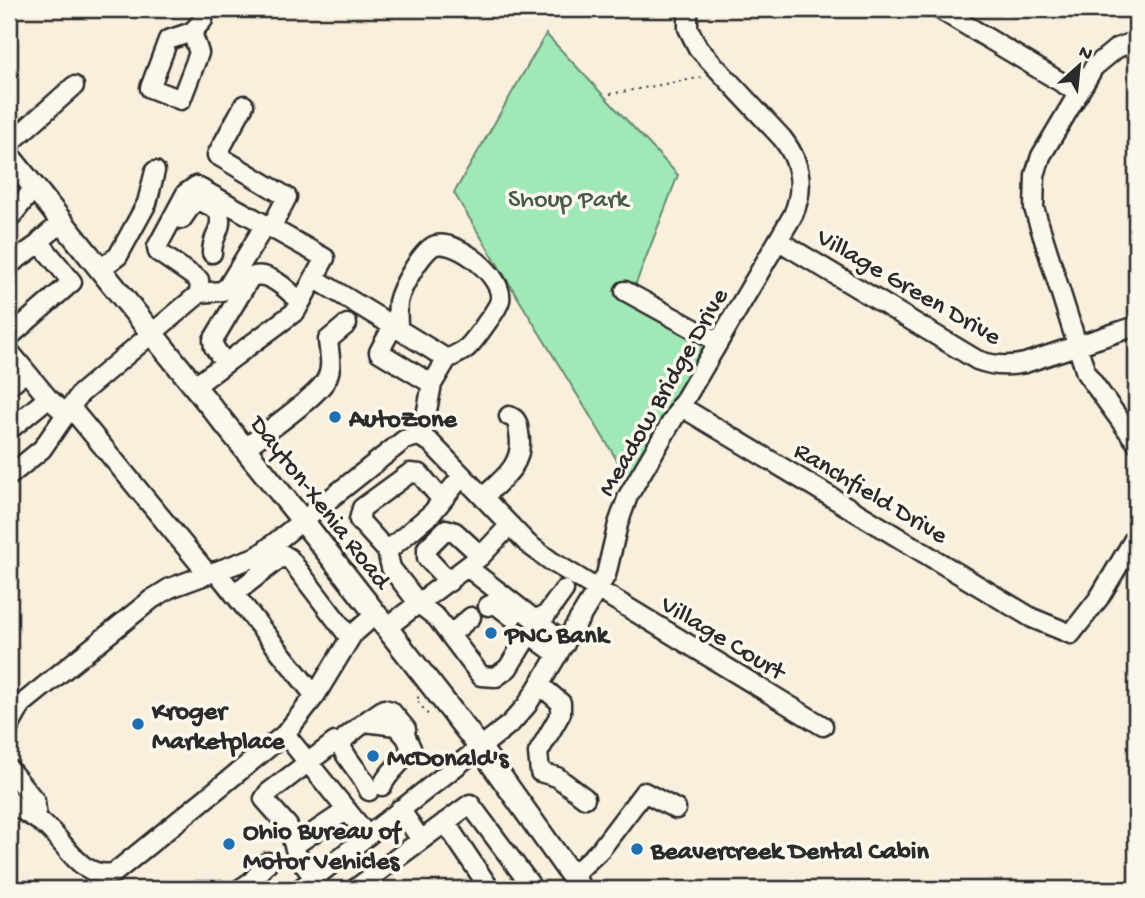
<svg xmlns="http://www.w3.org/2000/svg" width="1145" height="898" viewBox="0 0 1145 898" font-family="'Gochi Hand',sans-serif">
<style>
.green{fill:#a0e8b5;stroke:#668a70;stroke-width:2}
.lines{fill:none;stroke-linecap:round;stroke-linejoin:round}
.minor-casing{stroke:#2b2b2b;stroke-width:23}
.major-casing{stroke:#2b2b2b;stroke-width:26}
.path{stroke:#2b2b2b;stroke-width:2;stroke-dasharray:2 5;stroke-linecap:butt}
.minor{stroke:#fbf7ec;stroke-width:18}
.major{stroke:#fbf7ec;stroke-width:21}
.poi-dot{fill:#1f6fb2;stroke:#fbf7ec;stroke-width:2.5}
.labels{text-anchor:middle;stroke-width:7;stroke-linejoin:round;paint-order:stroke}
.park-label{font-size:26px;fill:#485a4e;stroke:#fbf7ec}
.street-label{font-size:26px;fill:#2b2b2b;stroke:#fbf7ec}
.poi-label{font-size:26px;font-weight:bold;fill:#2b2b2b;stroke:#fbf7ec;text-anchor:start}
</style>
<rect width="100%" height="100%" fill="#f9efdd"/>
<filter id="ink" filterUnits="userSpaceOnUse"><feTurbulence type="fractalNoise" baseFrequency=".0143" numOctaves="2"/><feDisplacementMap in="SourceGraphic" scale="14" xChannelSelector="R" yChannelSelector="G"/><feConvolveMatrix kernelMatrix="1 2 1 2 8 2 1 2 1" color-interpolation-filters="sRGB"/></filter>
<g filter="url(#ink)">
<!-- green -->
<path class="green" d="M 546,34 L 678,175 L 635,286 L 716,332 L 628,478 L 454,193 Z"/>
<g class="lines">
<!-- minor casing -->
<g class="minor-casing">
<path id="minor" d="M 939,9 L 1079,93
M 192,32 L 199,53 L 181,100 L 150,88 L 168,40 L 192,32 L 203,20 L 202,9
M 1136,41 L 1117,48 L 1094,67 L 1041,156 L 1035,175 L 1034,208 L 1086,373 L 1136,442
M 244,105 L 217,155 L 287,197 L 271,228
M 9,144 L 74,86
M 10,218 L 34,188
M 182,219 L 193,203 L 201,201 L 218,210 C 225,230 212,233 212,253
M 779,241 L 977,360 C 993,366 1008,367 1025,363 L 1136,326
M 9,265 L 40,243
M 100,269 L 118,256 L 147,203 L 155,171
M 314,278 L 393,326 L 379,352 L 432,384 L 422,437
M 625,291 L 718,342
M 200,293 L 222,291 L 228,286 L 265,225
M 393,326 L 447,359 L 432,384
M 398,329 C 398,321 397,310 398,302 C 401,288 423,248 436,245 C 458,240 504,277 500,300 C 498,309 488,320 483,328 C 469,347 469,349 447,359
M 9,337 L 72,282 L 40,243 L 41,240 L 62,222
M 9,351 L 48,398 L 66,414
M 225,363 L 214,347 L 213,340 L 250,278 C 266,268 290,291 300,303
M 9,385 L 26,372
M 680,406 L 1032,618 L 1071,634 L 1099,598 L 1136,536
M 71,408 L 208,574
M 9,430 L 48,398
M 245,448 C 262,435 320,395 327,378 C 333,366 329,353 328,340 L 347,324
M 9,476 L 42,449 L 80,394 L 200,293 L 199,280 L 158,252 L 157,247 L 186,193 L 196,186 L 325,258 L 296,311 L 195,386
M 483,497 C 503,479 525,464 519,433 C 518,425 518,419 509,416
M 442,500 L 420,474 L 410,473 L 362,508 L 359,520 L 387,551 L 391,568 L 419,604 L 437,618 L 481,676 L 496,677 L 508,668 L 529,634 L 558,655
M 387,551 L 432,513 L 462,476
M 467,567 L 534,619 L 546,615 L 564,590
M 216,571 L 315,696
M 449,582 L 427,558 L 427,548 L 446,529 L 455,532 L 481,556
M 234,594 L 284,555 L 289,558 L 350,638
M 488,606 L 494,603 L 512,617
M 534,619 L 565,644
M 386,628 L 481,556 L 510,525
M 450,635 L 471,617
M 540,685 L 561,703 L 561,713 L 538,753 L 540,772 L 557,777 L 585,798
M 365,722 L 384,709 L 391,711 L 406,729
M 9,727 L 22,704 L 152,599 L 170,588 L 258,556 L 404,440 L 418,436 L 430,442 L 528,544 L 551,561 L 823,726
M 285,734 L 367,835
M 9,769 L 35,801 L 37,820
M 369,791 C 363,774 348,763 341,746 L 345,738 L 365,722 L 396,726 L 406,737 L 411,748 C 403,763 389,770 382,786
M 9,799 C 19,812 37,817 49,829 C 69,848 81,878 114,873 L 285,734 L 315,696 L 352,635 L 376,614
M 400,809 L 421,840
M 445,822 L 490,889
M 295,845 L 347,810
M 572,876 L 600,850 L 644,792 L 676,809
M 314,878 L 297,855 L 288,826 L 264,799 L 268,793 L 335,742
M 240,889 L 252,881 L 268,862
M 300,889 L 511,723 L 527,705 L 606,575 L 618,524 L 628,496 L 793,215 C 805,187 801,162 782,138 L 698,48 L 688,28 L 688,9
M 355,889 L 470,804 L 529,883 L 530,889"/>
</g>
<!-- major casing -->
<g class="major-casing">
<path id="major" d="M 9,156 L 303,521 L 479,746 L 581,889"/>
</g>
<!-- path -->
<path class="path" d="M 610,94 L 704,77
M 419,697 L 416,699 L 429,716 L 427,718"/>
<!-- minor -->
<use href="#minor" class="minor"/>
<!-- major -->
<use href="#major" class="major"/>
</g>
</g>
<!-- markers -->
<g class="poi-dot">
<circle cx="335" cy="417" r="7"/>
<circle cx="491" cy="633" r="7"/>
<circle cx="138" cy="724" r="7"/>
<circle cx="373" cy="756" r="7"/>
<circle cx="229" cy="844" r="7"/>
<circle cx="637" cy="849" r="7"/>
</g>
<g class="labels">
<!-- park labels -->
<g class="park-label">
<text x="568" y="206">Shoup Park</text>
</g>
<!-- street labels -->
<g class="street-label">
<text transform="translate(910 285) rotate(30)" y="9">Village Green Drive</text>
<text transform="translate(661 391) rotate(-60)" y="9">Meadow Bridge Drive</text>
<text transform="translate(872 491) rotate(31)" y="9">Ranchfield Drive</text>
<text transform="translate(322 501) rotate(52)" y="9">Dayton-Xenia Road</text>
<text transform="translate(724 636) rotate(31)" y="9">Village Court</text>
</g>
<!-- poi labels -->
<g class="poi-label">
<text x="349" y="426">AutoZone</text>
<text x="505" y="642">PNC Bank</text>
<text x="152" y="718">Kroger<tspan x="152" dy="30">Marketplace</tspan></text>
<text x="387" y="765">McDonald's</text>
<text x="243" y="838">Ohio Bureau of<tspan x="243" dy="30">Motor Vehicles</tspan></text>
<text x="651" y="858">Beavercreek Dental Cabin</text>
</g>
</g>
<!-- margin -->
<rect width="1145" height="898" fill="none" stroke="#fbf7ec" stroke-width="35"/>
<rect x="18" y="18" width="1110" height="863" fill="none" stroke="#2b2b2b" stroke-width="2.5" filter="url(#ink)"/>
<!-- north arrow -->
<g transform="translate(1079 66) rotate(27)" stroke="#fbf7ec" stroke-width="5" paint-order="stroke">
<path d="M0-5L12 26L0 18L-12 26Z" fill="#2b2b2b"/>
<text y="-10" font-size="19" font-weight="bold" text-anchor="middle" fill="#2b2b2b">N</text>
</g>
</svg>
